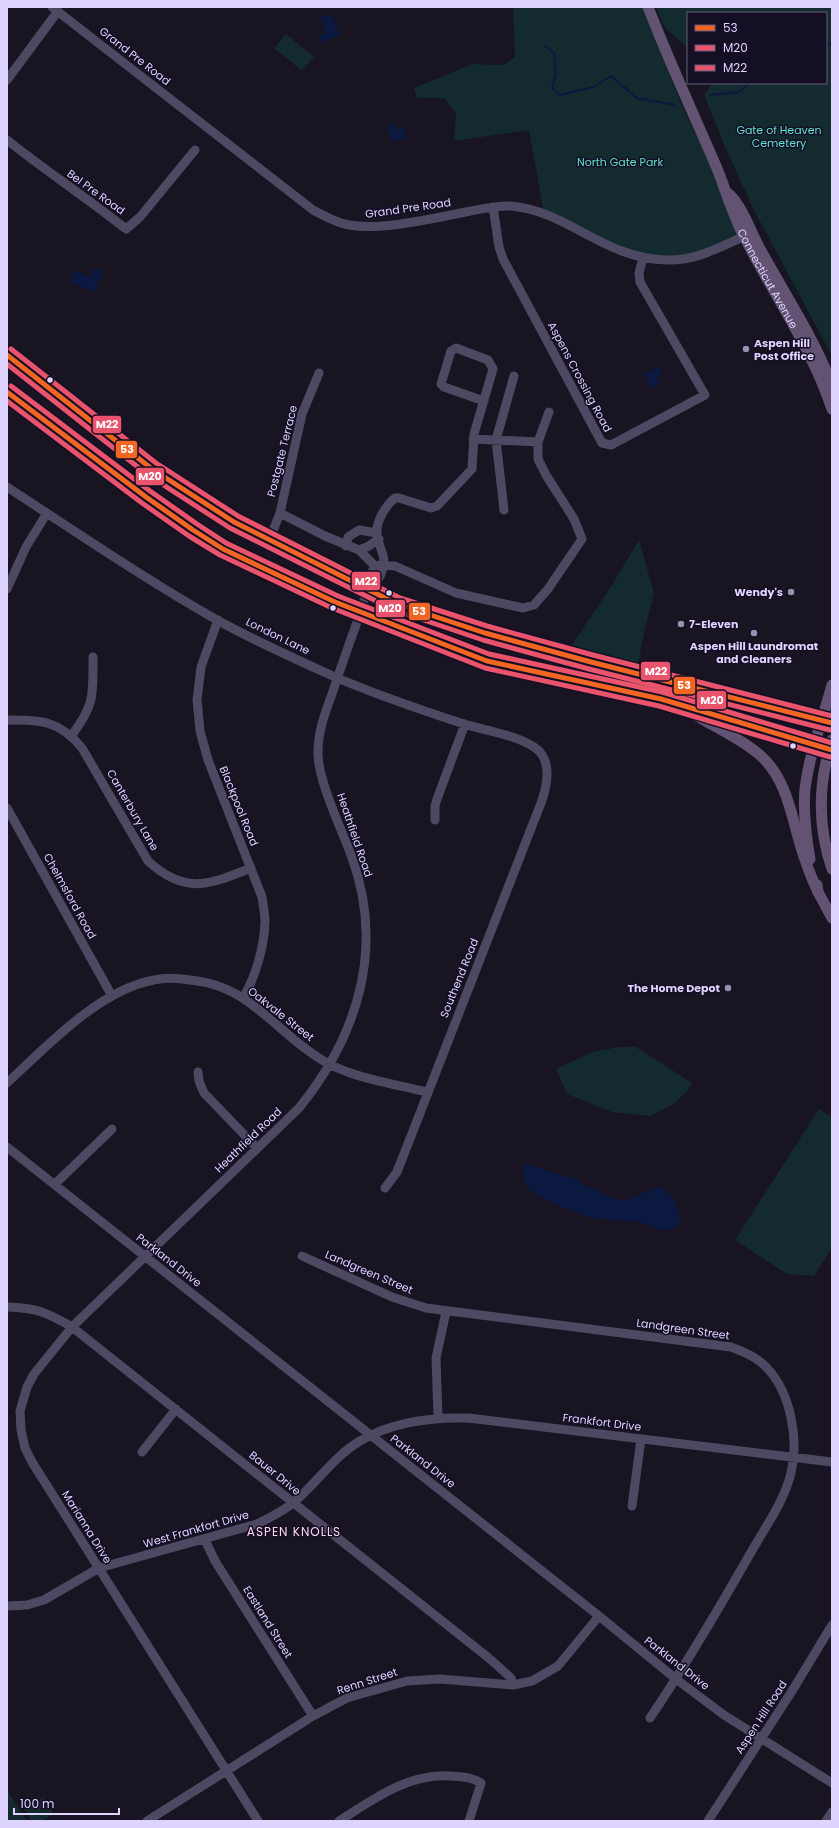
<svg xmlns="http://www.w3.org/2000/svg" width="839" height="1828" viewBox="0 0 839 1828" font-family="Poppins,sans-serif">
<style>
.green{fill:#132a2e}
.water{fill:#0b1941}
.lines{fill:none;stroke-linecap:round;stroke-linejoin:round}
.stream{stroke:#0b1941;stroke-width:2}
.minor{stroke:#4d4962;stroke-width:9}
.major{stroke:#625373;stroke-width:11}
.bus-1-casing{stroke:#150f26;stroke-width:8}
.bus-2-casing{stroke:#150f26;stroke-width:8}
.bus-3-casing{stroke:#150f26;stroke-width:8}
.bus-1{stroke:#f26522;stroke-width:5}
.bus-2{stroke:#e9536b;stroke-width:5}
.bus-3{stroke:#e9536b;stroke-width:5}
.poi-dot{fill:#9991b1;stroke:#150f26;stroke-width:1.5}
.bus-dot{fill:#ded4ff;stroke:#150f26;stroke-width:1.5}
.labels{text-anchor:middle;stroke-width:3;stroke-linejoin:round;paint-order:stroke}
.street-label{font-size:11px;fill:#ded4ff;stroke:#150f26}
.park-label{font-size:11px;fill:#5fe0ce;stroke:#150f26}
.poi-label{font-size:11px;font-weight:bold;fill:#ded4ff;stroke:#150f26;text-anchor:start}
.neighbourhood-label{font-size:12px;letter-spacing:1px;fill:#ffd6ec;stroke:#150f26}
.line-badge{stroke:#150f26;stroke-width:1.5}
.badge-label{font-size:11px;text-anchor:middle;font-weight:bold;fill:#fff}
</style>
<rect width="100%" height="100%" fill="#181421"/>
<!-- green -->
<path class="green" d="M 513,7 L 645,7 L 679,99 L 744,237 L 700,256 L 643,258 L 544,214 L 529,130 L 454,141 L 456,113 L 444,98 L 417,98 L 414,88 L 472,64 L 504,65 L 515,57 Z
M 656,7 L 832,7 L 832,356 L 754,210 L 725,147 L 704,95 L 712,83 L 826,83 L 826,13 L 688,13 L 688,48 L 665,28 Z
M 286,34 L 314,57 L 302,71 L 274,48 Z
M 639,540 L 654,593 L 644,633 L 636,674 L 565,655 L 610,588 Z
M 619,1047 L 636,1047 L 692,1083 L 688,1090 L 675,1103 L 651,1116 L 612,1112 L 567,1094 L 556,1069 L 592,1052 Z
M 819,1109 L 832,1117 L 832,1248 L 814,1276 L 787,1274 L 735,1240 Z
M 7,1790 L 27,1821 L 7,1821 Z
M 44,1797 L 54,1814 L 42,1821 L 31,1821 L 24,1809 Z"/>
<!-- water -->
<path class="water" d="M 331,14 L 340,35 L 322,43 L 319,36 L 326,33 L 320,18 Z
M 394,123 L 395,130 L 405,128 L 406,139 L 391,141 L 387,125 Z
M 94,268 L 104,272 L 94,292 L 69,281 L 75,270 L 89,277 Z
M 659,367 L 662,373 L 656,378 L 661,384 L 652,388 L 644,374 Z
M 524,1163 L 571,1178 L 578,1178 L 582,1185 C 596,1187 609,1200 623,1200 C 637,1199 648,1187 662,1187 C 673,1193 691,1227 669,1230 C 658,1232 647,1223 637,1222 C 622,1219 602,1221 589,1217 C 577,1214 533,1196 527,1187 C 522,1180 524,1171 524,1163 Z"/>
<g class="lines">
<!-- stream -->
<path class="stream" d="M 826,45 L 832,44
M 545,46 L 554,53 L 556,74 L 552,88 L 560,95 L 594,87 L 611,76 L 637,98 L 674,105
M 710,95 L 738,92 L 750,83"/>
<!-- minor -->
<path class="minor" d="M 52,7 L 313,210 C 325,216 336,223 349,225 C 381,231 434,218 466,212 C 481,209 497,205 511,206 C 568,211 604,259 667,260 C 698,261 723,245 750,234
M 7,80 L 58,11
M 7,140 C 46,171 87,198 126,229 L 140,217 L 195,150
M 493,207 L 499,247 L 503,259 L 602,443 L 611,445 L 705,395 L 640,282 L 639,273 L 643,258
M 473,439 L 538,442
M 7,487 C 76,532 145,579 217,620 C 255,641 295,659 335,677 C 377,695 421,710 464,724 C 486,731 520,735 538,750 C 552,763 547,787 541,803 L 397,1172 L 385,1188
M 504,510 L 496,440 L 514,376
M 280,513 L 325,536 L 359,550 L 375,566
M 269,541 L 280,513 L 302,414 L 319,373
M 346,546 L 348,537 L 359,530 L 377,533
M 359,550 L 367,547 L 379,539
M 380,565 L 395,566 L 456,593 L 523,608 L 534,605 L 548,589 L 582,539 L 574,519 L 546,475 L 538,459 L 538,442 L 549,412
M 7,589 L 26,547 L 47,513
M 368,590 C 375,585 377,582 381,574 C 389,556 378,550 377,533 C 376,521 386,505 395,498 L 399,498 L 431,508 L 437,506 L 472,469 L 474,434 L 493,369 L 488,360 L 456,348 L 451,351 L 441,384 L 444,387 L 484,401
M 218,620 L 201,667 L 197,700 L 200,731 L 208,760 L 262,897 C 263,905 265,914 265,922 C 264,947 256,976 243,998
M 7,720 C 41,720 59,720 82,748 L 148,861 C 185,895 209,885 251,868
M 72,735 C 95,704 93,695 93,657
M 7,808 L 112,996
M 435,820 L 435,806 L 437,799 L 465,724
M 198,1072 L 199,1081 L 204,1093 L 257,1148
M 7,1083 C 47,1046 99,990 154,980 C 166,977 178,978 190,980 C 209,982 228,988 244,999 C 274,1019 298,1048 331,1065 C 359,1079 395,1084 427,1092
M 7,1147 L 599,1616 L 676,1679 L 724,1715 L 832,1783
M 55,1184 L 112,1129
M 302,1256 L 392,1297 L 426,1308 L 731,1347 C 744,1352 757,1357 767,1368 C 791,1393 799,1440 791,1473 C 784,1502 764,1529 750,1554 C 718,1610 686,1665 650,1718
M 7,1307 C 37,1308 46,1312 72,1327 L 490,1659 L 511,1678 L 513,1685
M 438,1417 L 436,1358 L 446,1312
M 142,1452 L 176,1409
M 632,1506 L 641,1439
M 205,1540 L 215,1561 L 313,1716
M 7,1606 L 27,1605 L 44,1600 L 99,1568 L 257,1524 C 269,1518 282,1512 293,1503 C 316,1484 334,1456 360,1441 C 393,1421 431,1417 468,1418 L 832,1462
M 147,1821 L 313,1716 L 347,1698 L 407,1681 L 440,1679 L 513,1685 L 532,1681 L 558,1666 L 599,1616
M 258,1821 L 32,1462 L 25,1448 L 21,1430 L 20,1411 L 27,1387 L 34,1374 L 72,1327 L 299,1108 C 359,1034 385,946 351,855 C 341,828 317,778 318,752 C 318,731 325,713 332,694 C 341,667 350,641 360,614 C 364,603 366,593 367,582 C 368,577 373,571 375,566
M 339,1821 C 374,1799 408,1773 451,1776 C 463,1777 471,1777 481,1783 L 469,1821
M 708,1821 L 792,1691 L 832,1625
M 826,1821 L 832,1812"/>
<!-- major -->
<g class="major">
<path id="s1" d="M 648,7 C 669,61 693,113 716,166 C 726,190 732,214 744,236 C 773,294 812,348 832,409"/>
<path d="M 729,194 C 743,208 750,230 759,247 C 784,293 813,336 832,385"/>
<path d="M 7,355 L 152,469 L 234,522 L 269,541 L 397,604 L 485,633 L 591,662 L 832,723"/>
<path d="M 7,392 L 146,497 L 193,530 L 223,549 L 335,602 L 487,661 L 661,699 L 832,750"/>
<path d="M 694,714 C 716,728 742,739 761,756 C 786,779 791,813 800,844 C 805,861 811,877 818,892"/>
<path d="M 832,740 C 818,783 817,825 832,869"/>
<path d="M 810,859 C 806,836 803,812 805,789 C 809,754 823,719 832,685"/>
<path d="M 817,885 L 818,892 L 832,918"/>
</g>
<!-- bus-1 casing -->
<g class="bus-1-casing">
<path id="bus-1" d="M 7,355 L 152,469 L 234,522 L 397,604 L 485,633 L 591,662 L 832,723
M 7,392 L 146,497 L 193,530 L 223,549 L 335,602 L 487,661 L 661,699 L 832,750"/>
</g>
<!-- bus-2 casing -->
<g class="bus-2-casing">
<path id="bus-2" d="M 7,364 L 148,475 L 230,528 L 394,610 L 483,640 L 589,669 L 830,730
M 7,401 L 142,503 L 189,536 L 220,555 L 332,608 L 485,668 L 659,706 L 830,757"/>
</g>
<!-- bus-3 casing -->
<g class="bus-3-casing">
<path id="bus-3" d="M 11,349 L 156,463 L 238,516 L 400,598 L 487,626 L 593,655 L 832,716
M 11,386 L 150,491 L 197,524 L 226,543 L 338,596 L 489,654 L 662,692 L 832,743"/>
</g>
<!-- bus-1 -->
<use href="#bus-1" class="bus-1"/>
<!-- bus-2 -->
<use href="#bus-2" class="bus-2"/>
<!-- bus-3 -->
<use href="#bus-3" class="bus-3"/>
</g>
<!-- markers -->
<g class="poi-dot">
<circle cx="746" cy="349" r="4"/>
<circle cx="791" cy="592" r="4"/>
<circle cx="681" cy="624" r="4"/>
<circle cx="754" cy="633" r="4"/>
<circle cx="728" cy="988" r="4"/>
</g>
<g class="bus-dot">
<circle cx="50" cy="380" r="3.5"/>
<circle cx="389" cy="593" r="3.5"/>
<circle cx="333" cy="608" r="3.5"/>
<circle cx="793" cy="746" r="3.5"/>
</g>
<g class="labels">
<!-- street labels -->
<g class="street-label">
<text transform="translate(135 56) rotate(38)" y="4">Grand Pre Road</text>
<text transform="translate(96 192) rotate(36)" y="4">Bel Pre Road</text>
<text transform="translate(408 208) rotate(-8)" y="4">Grand Pre Road</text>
<text dy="4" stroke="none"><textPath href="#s1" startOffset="297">Connecticut Avenue</textPath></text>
<text transform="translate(580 377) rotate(62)" y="4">Aspens Crossing Road</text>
<text transform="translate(282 451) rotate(-76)" y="4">Postgate Terrace</text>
<text transform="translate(278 636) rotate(26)" y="4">London Lane</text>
<text transform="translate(239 806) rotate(68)" y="4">Blackpool Road</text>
<text transform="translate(133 810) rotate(60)" y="4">Canterbury Lane</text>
<text transform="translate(355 835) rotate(71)" y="4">Heathfield Road</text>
<text transform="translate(70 896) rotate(61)" y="4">Chelmsford Road</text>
<text transform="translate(459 978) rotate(-68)" y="4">Southend Road</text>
<text transform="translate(281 1014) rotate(38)" y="4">Oakvale Street</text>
<text transform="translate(248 1140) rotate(-44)" y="4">Heathfield Road</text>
<text transform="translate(169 1260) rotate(38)" y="4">Parkland Drive</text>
<text transform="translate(369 1272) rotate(23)" y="4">Landgreen Street</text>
<text transform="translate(683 1329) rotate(8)" y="4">Landgreen Street</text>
<text transform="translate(602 1422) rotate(7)" y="4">Frankfort Drive</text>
<text transform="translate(423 1461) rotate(38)" y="4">Parkland Drive</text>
<text transform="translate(275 1473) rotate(39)" y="4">Bauer Drive</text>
<text transform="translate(87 1527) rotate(58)" y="4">Marianna Drive</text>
<text transform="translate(196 1529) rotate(-16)" y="4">West Frankfort Drive</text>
<text transform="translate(268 1622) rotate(58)" y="4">Eastland Street</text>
<text transform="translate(677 1663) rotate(38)" y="4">Parkland Drive</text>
<text transform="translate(367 1681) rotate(-18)" y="4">Renn Street</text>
<text transform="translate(761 1717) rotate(-57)" y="4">Aspen Hill Road</text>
</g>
<!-- park labels -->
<g class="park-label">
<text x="779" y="134">Gate of Heaven<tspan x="779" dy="13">Cemetery</tspan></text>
<text x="620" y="166">North Gate Park</text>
</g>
<!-- poi labels -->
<g class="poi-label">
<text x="754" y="347">Aspen Hill<tspan x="754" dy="13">Post Office</tspan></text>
<text x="783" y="596" text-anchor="end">Wendy's</text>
<text x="689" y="628">7-Eleven</text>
<text x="754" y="650" text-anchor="middle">Aspen Hill Laundromat<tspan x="754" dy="13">and Cleaners</tspan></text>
<text x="720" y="992" text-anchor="end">The Home Depot</text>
</g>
<!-- neighbourhood labels -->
<g class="neighbourhood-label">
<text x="294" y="1536">ASPEN KNOLLS</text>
</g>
</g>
<g class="line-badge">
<rect x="92" y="415" width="30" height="19" rx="4" fill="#e9536b"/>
<rect x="115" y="440" width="23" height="19" rx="4" fill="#f26522"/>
<rect x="135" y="467" width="30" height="19" rx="4" fill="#e9536b"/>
<rect x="351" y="571" width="30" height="20" rx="4" fill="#e9536b"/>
<rect x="375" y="599" width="31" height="19" rx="4" fill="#e9536b"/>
<rect x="408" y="602" width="23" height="19" rx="4" fill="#f26522"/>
<rect x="640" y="661" width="31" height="20" rx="4" fill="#e9536b"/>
<rect x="673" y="676" width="23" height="19" rx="4" fill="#f26522"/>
<rect x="696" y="690" width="31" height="20" rx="4" fill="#e9536b"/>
</g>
<g class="badge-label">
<text x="107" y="428">M22</text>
<text x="127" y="453">53</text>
<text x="150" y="480">M20</text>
<text x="366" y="585">M22</text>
<text x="390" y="612">M20</text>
<text x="419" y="615">53</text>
<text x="656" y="675">M22</text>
<text x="684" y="689">53</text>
<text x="712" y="704">M20</text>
</g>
<!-- border -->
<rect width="839" height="1828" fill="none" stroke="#ded4ff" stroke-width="16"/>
<!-- legend -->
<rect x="687" y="12" width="140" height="72" fill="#150f26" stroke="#655e7d"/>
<rect x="695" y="25" width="20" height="6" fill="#f26522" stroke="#655e7d"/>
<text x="723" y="32" font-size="12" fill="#ded4ff">53</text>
<rect x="695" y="45" width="20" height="6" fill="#e9536b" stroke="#655e7d"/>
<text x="723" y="52" font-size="12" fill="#ded4ff">M20</text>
<rect x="695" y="65" width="20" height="6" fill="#e9536b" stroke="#655e7d"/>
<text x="723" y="72" font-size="12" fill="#ded4ff">M22</text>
<!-- scale -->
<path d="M14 1808v6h105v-6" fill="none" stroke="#ded4ff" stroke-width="2"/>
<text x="20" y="1808" font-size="12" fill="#ded4ff" stroke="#150f26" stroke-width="3" paint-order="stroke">100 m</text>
</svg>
